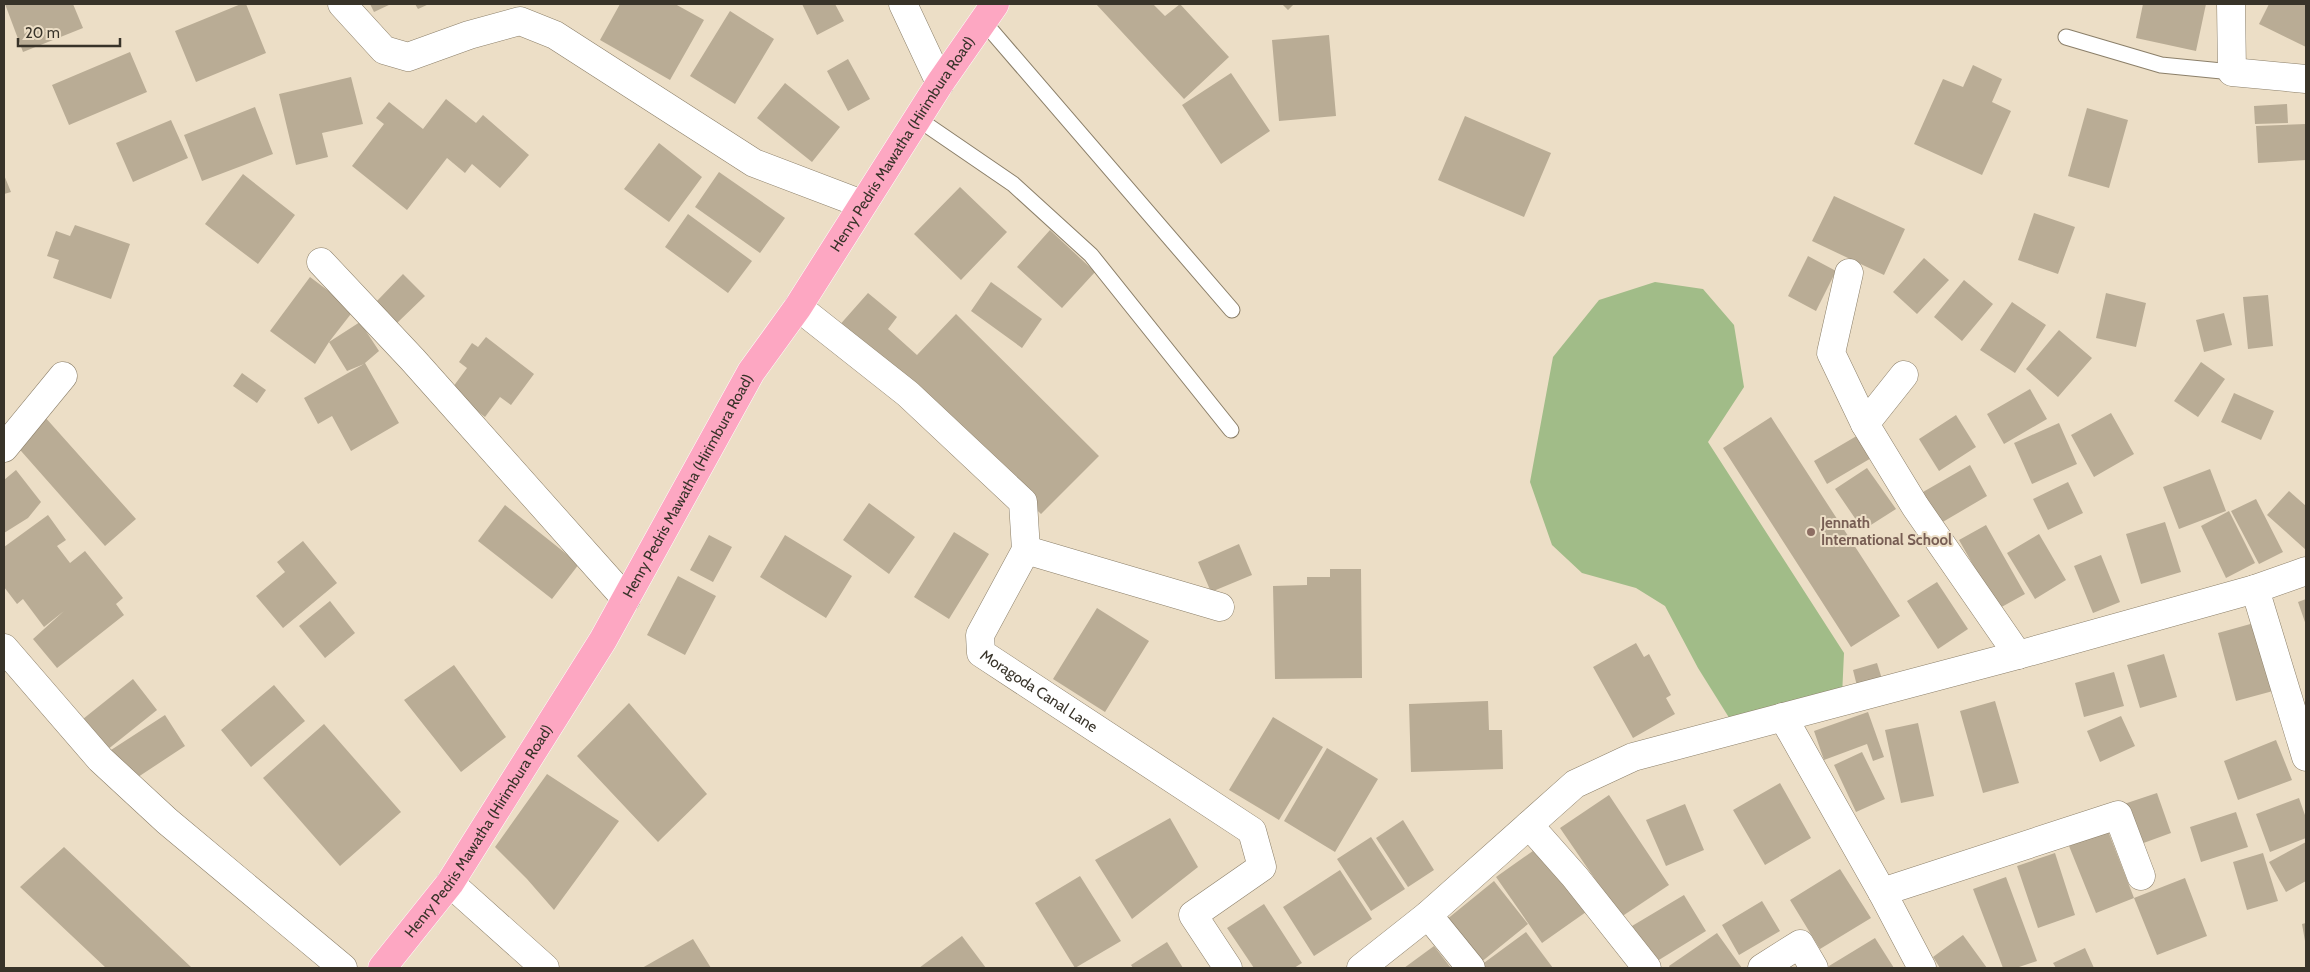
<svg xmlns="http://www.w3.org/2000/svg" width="2310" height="972" viewBox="0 0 2310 972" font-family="Cabin,sans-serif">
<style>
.green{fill:#a1bc88}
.building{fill:#b9ac95}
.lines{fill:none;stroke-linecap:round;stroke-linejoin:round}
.service-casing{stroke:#8b7f69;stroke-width:17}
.minor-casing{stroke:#8b7f69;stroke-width:29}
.primary-casing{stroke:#fff;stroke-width:29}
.service{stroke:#fff;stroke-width:15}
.minor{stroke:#fff;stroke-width:28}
.primary{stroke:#fda7c2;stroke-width:28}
.education-dot{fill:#8d6e63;stroke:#ecdec6;stroke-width:2}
.labels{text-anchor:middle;stroke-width:4;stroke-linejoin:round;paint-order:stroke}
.street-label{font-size:15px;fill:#383329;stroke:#ecdec6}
.education-label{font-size:15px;font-weight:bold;fill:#785e54;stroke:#ecdec6;text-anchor:start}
</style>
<rect width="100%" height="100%" fill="#ecdec6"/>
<!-- green -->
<path class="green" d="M 1655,282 L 1703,289 L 1734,325 L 1744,387 L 1708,442 L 1844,653 L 1842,696 L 1733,724 L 1698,668 L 1665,606 L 1636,588 L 1582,573 L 1552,545 L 1530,482 L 1553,357 L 1599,300 Z"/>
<!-- building -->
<path class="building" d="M 5,4 L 73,4 L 83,28 L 23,52 Z
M 241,4 L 246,4 L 266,53 L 196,82 L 175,31 Z
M 370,4 L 391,4 L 374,12 Z
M 415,4 L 429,4 L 418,9 Z
M 620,4 L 675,4 L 704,20 L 670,80 L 600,40 Z
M 802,4 L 835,4 L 844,21 L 817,35 Z
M 1096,4 L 1153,4 L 1165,16 L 1180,4 L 1229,57 L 1184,99 Z
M 1282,4 L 1294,4 L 1288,10 Z
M 2143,4 L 2206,4 L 2196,51 L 2136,38 Z
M 2269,4 L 2306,4 L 2306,47 L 2259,24 Z
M 730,11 L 774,39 L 735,104 L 690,76 Z
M 1329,35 L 1336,116 L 1279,121 L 1272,40 Z
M 130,52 L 147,92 L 69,125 L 52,85 Z
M 848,59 L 870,99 L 848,111 L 827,71 Z
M 1973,65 L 2002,79 L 1992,102 L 2011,111 L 1982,175 L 1914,144 L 1943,79 L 1963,87 Z
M 1231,73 L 1270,131 L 1221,164 L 1182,105 Z
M 351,77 L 363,124 L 322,133 L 328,157 L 296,165 L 279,94 Z
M 785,83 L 840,127 L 812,162 L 757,118 Z
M 446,99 L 476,123 L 483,115 L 529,155 L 500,188 L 472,164 L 465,173 L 447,158 L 407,210 L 352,166 L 384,124 L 376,118 L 389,102 L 423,129 Z
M 2287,104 L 2288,123 L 2255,124 L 2254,106 Z
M 255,107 L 273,154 L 202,181 L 184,135 Z
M 2087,108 L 2128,120 L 2109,188 L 2068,176 Z
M 1465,116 L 1551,153 L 1524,217 L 1438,180 Z
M 171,120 L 188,158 L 133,182 L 116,143 Z
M 2306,124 L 2306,160 L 2258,163 L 2256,126 Z
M 659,143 L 702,177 L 669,222 L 624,189 Z
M 719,172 L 785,218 L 760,253 L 695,207 Z
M 243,174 L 295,215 L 258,264 L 205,224 Z
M 4,175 L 11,192 L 4,194 Z
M 960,187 L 1007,232 L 961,280 L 914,234 Z
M 1834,196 L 1905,229 L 1884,275 L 1812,241 Z
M 2034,213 L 2075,227 L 2058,274 L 2018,260 Z
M 688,214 L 752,261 L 728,293 L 665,247 Z
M 75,225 L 130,244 L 111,299 L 53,278 L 59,260 L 47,256 L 56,231 L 70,236 Z
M 1050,230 L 1095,272 L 1062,308 L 1017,267 Z
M 1808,256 L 1836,271 L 1816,311 L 1788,296 Z
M 1924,258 L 1949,280 L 1917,314 L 1893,292 Z
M 403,274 L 425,296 L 397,323 L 376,302 Z
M 310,277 L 354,310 L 329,342 L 360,322 L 379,351 L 365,363 L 399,423 L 351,451 L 332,416 L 318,424 L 304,398 L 364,364 L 347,371 L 329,342 L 315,364 L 270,331 Z
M 1964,280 L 1993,304 L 1962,341 L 1934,317 Z
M 991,282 L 1042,319 L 1022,348 L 971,311 Z
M 868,293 L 897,317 L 888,329 L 917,355 L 956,314 L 1099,456 L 1041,514 L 899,375 L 837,328 Z
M 2106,293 L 2146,303 L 2136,347 L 2096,338 Z
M 2268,295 L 2273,346 L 2248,349 L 2243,297 Z
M 2012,302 L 2046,325 L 2015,373 L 1980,350 Z
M 2224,313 L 2232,345 L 2204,352 L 2196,320 Z
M 2059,330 L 2092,358 L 2058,397 L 2026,369 Z
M 486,337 L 534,374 L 511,405 L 500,397 L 485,417 L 450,391 L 467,368 L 459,362 L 472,343 L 478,347 Z
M 2201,362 L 2225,379 L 2198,417 L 2174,401 Z
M 242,373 L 266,390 L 257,403 L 233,386 Z
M 2030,389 L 2047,419 L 2004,444 L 1987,414 Z
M 2234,393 L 2274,411 L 2261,440 L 2221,422 Z
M 2111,413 L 2134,454 L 2094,477 L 2071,435 Z
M 1956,415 L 1976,447 L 1939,471 L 1919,439 Z
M 44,416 L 136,519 L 105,546 L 14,443 Z
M 1771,417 L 1900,616 L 1851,647 L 1723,448 Z
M 2059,423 L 2077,464 L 2032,484 L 2014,443 Z
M 1860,434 L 1873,457 L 1827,484 L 1814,461 Z
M 1970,465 L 1987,496 L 1941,523 L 1923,492 Z
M 1867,468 L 1896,509 L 1863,530 L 1835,489 Z
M 2210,469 L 2226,511 L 2179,529 L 2163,487 Z
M 16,470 L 41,502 L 28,518 L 4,533 L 4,480 Z
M 2068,482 L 2083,513 L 2048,530 L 2033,499 Z
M 2289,491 L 2306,506 L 2306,550 L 2267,515 Z
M 2256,499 L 2283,552 L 2259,564 L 2231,511 Z
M 869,503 L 915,537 L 889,574 L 843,540 Z
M 505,505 L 579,564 L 552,599 L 478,541 Z
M 2229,511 L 2255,563 L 2226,578 L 2201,526 Z
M 48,515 L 66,540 L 57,546 L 70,563 L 85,551 L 123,598 L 116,604 L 124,615 L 57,668 L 33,639 L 64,611 L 44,627 L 23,599 L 17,604 L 4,587 L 4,547 Z
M 2165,522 L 2181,572 L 2141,584 L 2126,534 Z
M 1986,525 L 2025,594 L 1998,609 L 1959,540 Z
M 954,532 L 989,554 L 949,619 L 914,597 Z
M 2039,534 L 2066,580 L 2035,599 L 2007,553 Z
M 709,535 L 732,547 L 713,582 L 690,570 Z
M 785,535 L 852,576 L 826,618 L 760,577 Z
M 303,541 L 337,583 L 283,628 L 256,596 L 285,572 L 277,562 Z
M 1239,544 L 1252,575 L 1211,592 L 1198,562 Z
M 2101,555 L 2120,602 L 2093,613 L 2074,566 Z
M 1330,569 L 1361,569 L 1362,678 L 1275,679 L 1273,586 L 1307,585 L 1307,577 L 1330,577 Z
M 678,576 L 716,596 L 685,655 L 647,635 Z
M 1937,582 L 1968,629 L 1938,649 L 1907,601 Z
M 2306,599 L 2306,625 L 2298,602 Z
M 330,601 L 355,633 L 325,658 L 299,626 Z
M 1097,608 L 1149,641 L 1105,712 L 1053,679 Z
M 2254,623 L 2273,691 L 2236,701 L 2218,633 Z
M 1636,643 L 1644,657 L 1649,654 L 1671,695 L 1666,698 L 1675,714 L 1633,738 L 1593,667 Z
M 2164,654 L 2177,697 L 2140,708 L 2127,665 Z
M 1877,663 L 1882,679 L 1857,686 L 1853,670 Z
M 454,665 L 506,737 L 461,772 L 404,700 Z
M 2114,672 L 2124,706 L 2084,717 L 2075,683 Z
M 133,679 L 157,710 L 102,754 L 78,723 Z
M 274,685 L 305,721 L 251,767 L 221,730 Z
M 1488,701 L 1489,730 L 1502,730 L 1503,769 L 1411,772 L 1409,704 Z
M 1995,701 L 2019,783 L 1983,793 L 1960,711 Z
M 629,703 L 707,794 L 658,842 L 577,756 Z
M 1868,712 L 1884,757 L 1873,761 L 1867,744 L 1824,760 L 1814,731 Z
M 165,715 L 185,746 L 132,781 L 111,750 Z
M 2121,716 L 2135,746 L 2100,762 L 2087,731 Z
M 1273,717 L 1323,747 L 1279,820 L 1229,790 Z
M 1918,723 L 1934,796 L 1901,803 L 1885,730 Z
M 324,724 L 401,812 L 340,866 L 263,778 Z
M 2276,740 L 2292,780 L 2238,800 L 2224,761 Z
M 1327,748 L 1378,779 L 1335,852 L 1284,821 Z
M 1862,752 L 1885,799 L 1856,812 L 1834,765 Z
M 547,774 L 619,821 L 554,910 L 527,879 L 495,847 Z
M 1780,783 L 1811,838 L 1765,865 L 1733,810 Z
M 2157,793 L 2171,833 L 2138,845 L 2124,804 Z
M 1609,795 L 1669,885 L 1621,917 L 1560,828 Z
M 2299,798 L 2306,818 L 2306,838 L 2270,852 L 2256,814 Z
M 1685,804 L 1704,850 L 1666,866 L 1646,820 Z
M 2236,812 L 2248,847 L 2201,862 L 2190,827 Z
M 1170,818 L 1198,867 L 1132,919 L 1095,860 Z
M 1403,820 L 1434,870 L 1408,887 L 1376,838 Z
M 2108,831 L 2134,898 L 2096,913 L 2069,846 Z
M 1371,837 L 1405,889 L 1371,911 L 1337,859 Z
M 2306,842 L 2306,881 L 2286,892 L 2269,862 Z
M 1540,846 L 1586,912 L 1542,943 L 1496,877 Z
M 64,847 L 192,968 L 106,968 L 20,887 Z
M 2055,853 L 2075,915 L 2038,928 L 2017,866 Z
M 2263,853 L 2278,901 L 2247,910 L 2233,862 Z
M 1840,869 L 1871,918 L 1820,949 L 1790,900 Z
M 1340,870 L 1372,919 L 1314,956 L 1283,907 Z
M 1080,876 L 1121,941 L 1075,968 L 1035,903 Z
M 2006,877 L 2037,961 L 2016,968 L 2003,968 L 1973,889 Z
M 2185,878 L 2207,936 L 2157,955 L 2134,898 Z
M 1494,881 L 1528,924 L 1480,963 L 1446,920 Z
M 1684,895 L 1706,931 L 1654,963 L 1632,926 Z
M 1762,901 L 1780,931 L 1739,955 L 1722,925 Z
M 1264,904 L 1302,963 L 1294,968 L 1254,968 L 1227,928 Z
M 2306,923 L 2306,941 L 2305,941 L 2302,924 Z
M 1526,932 L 1553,968 L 1477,968 Z
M 1717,933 L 1742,968 L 1670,968 L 1669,966 Z
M 1963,935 L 1987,968 L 1940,968 L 1933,957 Z
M 962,936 L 986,968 L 919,968 Z
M 1875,938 L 1894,968 L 1830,968 L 1829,966 Z
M 693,939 L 711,968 L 642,968 Z
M 1167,942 L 1183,968 L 1133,968 L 1131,965 Z
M 1434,946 L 1451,968 L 1404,968 Z
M 2085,948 L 2094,968 L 2056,968 L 2053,963 Z"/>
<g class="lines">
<!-- service casing -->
<g class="service-casing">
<path id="service" d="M 983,21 L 1232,310
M 2066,37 L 2161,65 L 2232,72
M 918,119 L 1013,184 L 1091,255 L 1231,430"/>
</g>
<!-- minor casing -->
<g class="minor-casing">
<g id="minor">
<path d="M 342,4 L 384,50 L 408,57 L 469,35 L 520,21 L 555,35 L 754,163 L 862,204"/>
<path d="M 903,4 L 940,83"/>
<path d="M 2231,4 L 2232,72 L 2306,79"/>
<path d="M 321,262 L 413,360 L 626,599"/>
<path d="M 1849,273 L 1831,353 L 1865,424"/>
<path id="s1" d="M 798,307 L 908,394 L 1023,502 L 1026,550 L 980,635 L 981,653 L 1252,831 L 1262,867 L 1193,915 L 1228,968"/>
<path d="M 1904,375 L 1865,424 L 1915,506 L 2018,655"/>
<path d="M 4,448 L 63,376"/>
<path d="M 1026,550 L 1220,607"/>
<path d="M 2255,589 L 2306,757"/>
<path d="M 4,648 L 100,759 L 167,821 L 343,968"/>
<path d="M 1783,717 L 1882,892 L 2118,815 L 2141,876"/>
<path d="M 1529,825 L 1575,877 L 1647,968"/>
<path d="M 450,883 L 545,968"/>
<path d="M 1882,892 L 1922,968"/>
<path d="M 1428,915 L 1471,968"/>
<path d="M 1361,968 L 1428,915 L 1575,784 L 1633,757 L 2018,655 L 2255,589 L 2306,571"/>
<path d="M 1762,968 L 1800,944 L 1814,968"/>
</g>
</g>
<!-- primary casing -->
<g class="primary-casing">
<g id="primary">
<path id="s2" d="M 382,968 L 450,883 L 603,640 L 751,372 L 798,307 L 940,83 L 995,4"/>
</g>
</g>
<!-- service -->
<use href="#service" class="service"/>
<!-- minor -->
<use href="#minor" class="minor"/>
<!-- primary -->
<use href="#primary" class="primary"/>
</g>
<!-- markers -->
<circle class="education-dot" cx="1811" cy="532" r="5"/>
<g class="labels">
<!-- street labels -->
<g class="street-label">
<text dy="5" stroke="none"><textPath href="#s2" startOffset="976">Henry Pedris Mawatha (Hirimbura Road)</textPath></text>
<text dy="5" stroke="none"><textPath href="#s2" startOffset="572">Henry Pedris Mawatha (Hirimbura Road)</textPath></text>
<text dy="5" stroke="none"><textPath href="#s1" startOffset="530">Moragoda Canal Lane</textPath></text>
<text dy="5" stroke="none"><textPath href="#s2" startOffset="168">Henry Pedris Mawatha (Hirimbura Road)</textPath></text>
</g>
<!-- education labels -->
<g class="education-label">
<text x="1821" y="528">Jennath<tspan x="1821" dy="17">International School</tspan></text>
</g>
</g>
<!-- border -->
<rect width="2310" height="972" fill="none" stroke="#383329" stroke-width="10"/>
<!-- scale -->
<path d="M18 38v8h102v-8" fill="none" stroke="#383329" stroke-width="2.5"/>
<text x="25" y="38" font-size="15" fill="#383329" stroke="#ecdec6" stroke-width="4" paint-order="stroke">20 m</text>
</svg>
